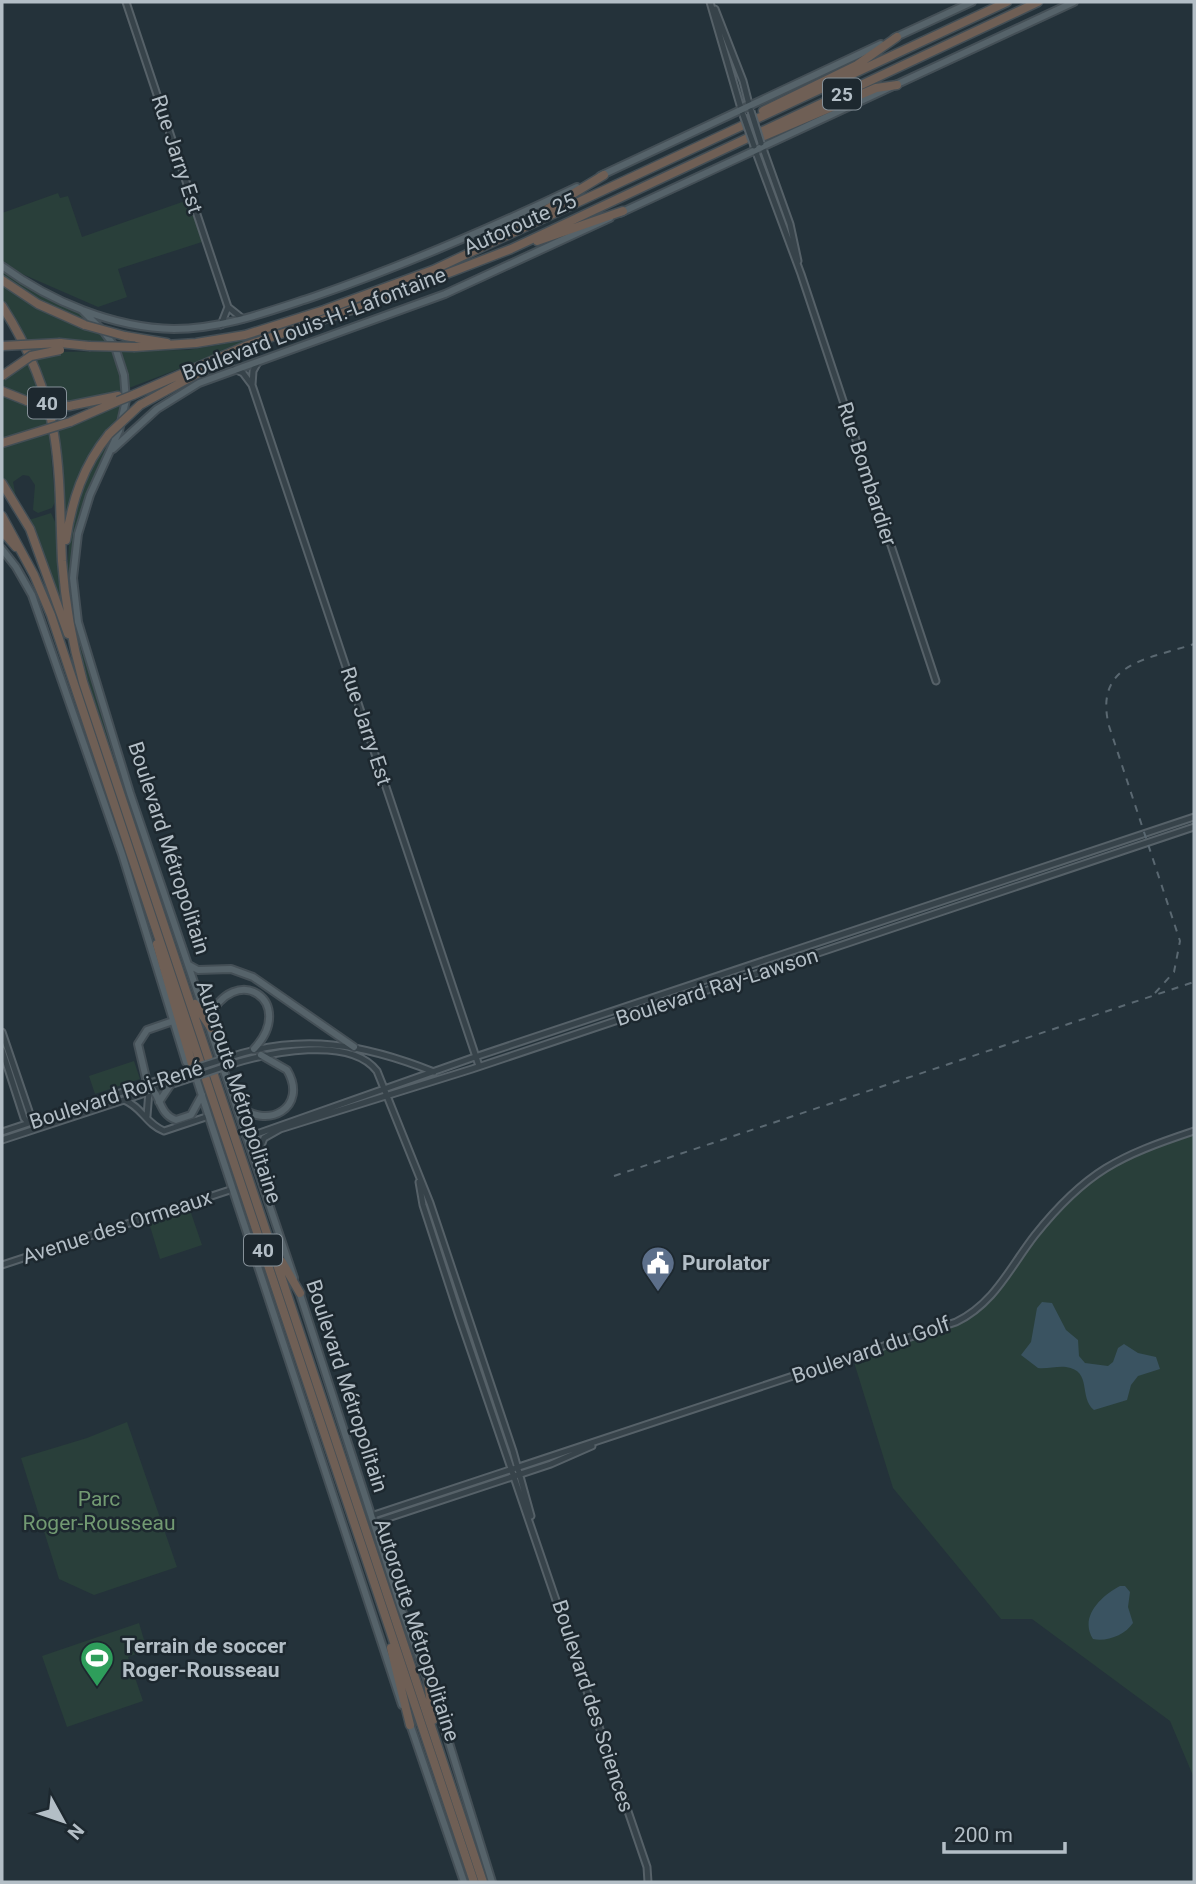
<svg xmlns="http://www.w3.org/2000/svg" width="1196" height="1884" viewBox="0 0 1196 1884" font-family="Roboto,sans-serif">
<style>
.green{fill:#293f3a}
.water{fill:#3a5361}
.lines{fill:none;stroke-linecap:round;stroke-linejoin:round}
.minor-casing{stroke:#566168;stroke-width:9}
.major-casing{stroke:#444f56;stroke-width:10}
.highway-casing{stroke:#434e55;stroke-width:11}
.minor{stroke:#37434a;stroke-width:5}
.major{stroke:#56636a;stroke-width:6}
.highway{stroke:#6f5f55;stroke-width:8}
.rail{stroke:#5a6871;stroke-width:2;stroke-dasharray:7 7;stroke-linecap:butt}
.minor-bridge-casing{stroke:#566168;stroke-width:9;stroke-linecap:butt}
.highway-bridge-casing{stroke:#434e55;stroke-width:11;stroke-linecap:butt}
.minor-bridge{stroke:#37434a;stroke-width:5}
.highway-bridge{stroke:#6f5f55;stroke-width:8}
.labels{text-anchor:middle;stroke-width:5;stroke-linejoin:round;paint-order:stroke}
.shield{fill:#1d282f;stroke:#869199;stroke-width:2}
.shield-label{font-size:19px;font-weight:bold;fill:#b3bec6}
.street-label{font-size:21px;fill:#b3bec6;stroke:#1d282f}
.poi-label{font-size:21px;font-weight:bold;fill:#b3bec6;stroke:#1d282f;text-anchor:start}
.park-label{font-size:21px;fill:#729a72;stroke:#1d282f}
</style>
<rect width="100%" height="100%" fill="#24323a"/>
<!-- green -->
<path class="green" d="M 58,193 L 60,198 L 68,196 L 82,237 L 188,200 L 202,242 L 118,269 L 127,297 L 98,307 L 20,273 L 2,260 L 2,213 Z
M 2,270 L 80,313 L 96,326 L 55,310 L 2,277 Z
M 2,284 L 46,312 L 103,334 L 109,342 L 26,340 L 2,299 Z
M 259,338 L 129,388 L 120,351 L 188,350 Z
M 113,351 L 123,390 L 83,402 L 51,403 L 35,358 L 58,352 Z
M 27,361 L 42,402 L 2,388 L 2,379 Z
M 2,395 L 44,408 L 48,427 L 2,440 Z
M 122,402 C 120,420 111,425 101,438 C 83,463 77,492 65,517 L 57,430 Z
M 117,428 L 79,515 L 72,549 L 70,585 L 78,639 L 120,776 C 80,654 28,543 117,428 Z
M 49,433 L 55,502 L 52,508 L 38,513 L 33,510 L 35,485 L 29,476 L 23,475 L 13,482 L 16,497 L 2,479 L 2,446 Z
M 51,513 L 57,526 L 64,612 L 29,520 Z
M 134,1061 L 140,1079 L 95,1094 L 89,1076 Z
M 1194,1131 L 1194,1778 L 1170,1721 L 1032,1619 L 1001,1619 L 893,1488 L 853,1359 L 956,1322 L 989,1299 L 1028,1244 L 1073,1194 L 1111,1162 Z
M 190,1210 L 202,1245 L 160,1259 L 149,1223 Z
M 127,1422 L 177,1567 L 94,1595 L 59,1579 L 21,1458 L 87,1438 Z
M 139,1623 L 147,1650 L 128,1657 L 143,1701 L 67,1727 L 42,1656 Z"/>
<!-- water -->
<path class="water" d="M 1042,1302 L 1052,1303 L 1066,1330 L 1078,1340 L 1079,1356 L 1085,1363 L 1108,1366 L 1113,1362 L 1118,1348 L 1124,1344 L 1138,1353 L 1156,1357 L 1160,1369 L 1138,1376 L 1131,1385 L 1127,1400 L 1094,1410 C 1078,1397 1093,1371 1066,1367 C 1057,1366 1047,1369 1038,1368 L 1021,1355 L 1031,1342 L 1037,1308 Z
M 1120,1586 L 1125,1586 L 1130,1592 L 1128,1607 L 1133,1623 C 1125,1635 1107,1642 1093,1639 C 1079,1617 1101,1596 1120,1586 Z"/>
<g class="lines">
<!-- minor casing -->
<g class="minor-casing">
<path id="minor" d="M 126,2 L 228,307 L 243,319
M 710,2 L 742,112
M 715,9 L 743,81 L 750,108
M 761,143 L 790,224 L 798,261
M 754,147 L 801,274 L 936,681
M 221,325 L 228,307
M 234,369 L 243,373 L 252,385 L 479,1066
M 252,385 L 253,371 L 258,362
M 2,1032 L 33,1123
M 2,1050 L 24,1118 L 28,1123
M 230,1057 C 302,1033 364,1044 434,1072
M 232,1064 C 268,1053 350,1035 377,1071 L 430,1203 L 513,1451 L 531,1516
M 124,1100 C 142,1107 146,1124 164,1131 L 209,1116
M 147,1116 L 149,1091
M 2,1132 L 183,1072
M 245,1135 L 254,1135 L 472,1058 L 1194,817
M 2,1140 L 185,1080
M 255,1161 L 264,1138 L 280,1129 L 472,1069 L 1194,827
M 419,1182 L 423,1205 L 459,1316 L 647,1867 L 648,1882
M 2,1265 L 233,1189
M 371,1516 L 956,1322 C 995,1303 1010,1267 1035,1235 C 1086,1171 1119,1156 1194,1131
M 373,1523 L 551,1464 L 592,1446"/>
</g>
<!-- major casing -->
<g class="major-casing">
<path id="major" d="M 894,38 L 972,2
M 600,176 L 881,44
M 620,213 L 1074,2
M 2,266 C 50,301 113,328 174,329 C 222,329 267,312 313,297 C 403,266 491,228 577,187
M 82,310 L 104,332 L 115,347 L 124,375 L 126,400 L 119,431 L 90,495 L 78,534 L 73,578 L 78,622 L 130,793 L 294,1278
M 113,449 L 157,409 L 199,383 L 445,294 L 610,218
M 2,549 L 16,567 L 32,595 L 122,854 L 186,1062 L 194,1071 L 205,1105 L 402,1705
M 189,965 L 198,970 L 231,969 L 253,977 L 354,1047
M 208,1020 C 235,959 298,1002 254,1049
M 148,1084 C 161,1094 158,1114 176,1120 L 191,1115 L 202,1095
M 149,1091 L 138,1044 L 147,1030 L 173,1021
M 159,1102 L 171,1084
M 237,1104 C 267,1132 309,1107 287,1070 L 261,1055
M 299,1291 L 401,1608 L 442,1720 L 492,1882
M 409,1721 L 464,1882"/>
</g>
<!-- highway casing -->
<g class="highway-casing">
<path id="highway" d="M 763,111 L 857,65 L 897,37
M 764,136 L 876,88 L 897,85
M 521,225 L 604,175
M 537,241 L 623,211
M 2,280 L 38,304 L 85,325
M 2,306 C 27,345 46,388 54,434 C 61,476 60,519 62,561 C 65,602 72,642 83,682 L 483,1882
M 125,336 L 167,343
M 60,343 L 89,346
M 135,347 L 196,343 L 245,335 L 324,310 L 433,270 L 1007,2
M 2,391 L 27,401
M 133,395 L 248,345 L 363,306 L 511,249 L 1038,2
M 140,405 L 217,363
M 69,406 L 118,396
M 70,422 L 118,401
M 2,483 L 30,529 L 68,634
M 2,516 L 34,575 L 51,615 L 474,1882
M 2,531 L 16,547
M 66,540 C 72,500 83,466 109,434
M 157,944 L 194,1071
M 195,1004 L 211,1028
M 282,1262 L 300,1293
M 391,1648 L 410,1725
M 428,1681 L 433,1720"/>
</g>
<!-- minor -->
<use href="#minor" class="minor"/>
<!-- major -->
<use href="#major" class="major"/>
<!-- highway -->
<use href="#highway" class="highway"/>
<!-- rail -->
<path class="rail" d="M 1155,993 L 1174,972 L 1180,941 L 1109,726 C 1093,662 1150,659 1194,644
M 614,1176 L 1194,982"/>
<!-- minor-bridge casing -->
<g class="minor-bridge-casing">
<path id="minor-bridge" d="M 751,111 L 761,143
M 743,115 L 754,146
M 183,1072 L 230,1057
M 185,1080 L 232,1064"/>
</g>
<!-- highway-bridge casing -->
<g class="highway-bridge-casing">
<path id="highway-bridge" d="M 85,325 L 125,336
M 2,346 L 60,343
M 89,346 L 135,347
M 2,376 L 31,356 L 60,350
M 27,401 L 69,406
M 118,401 L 133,395
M 109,434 L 140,405
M 2,443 L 70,422"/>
</g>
<!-- minor-bridge -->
<use href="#minor-bridge" class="minor-bridge"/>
<!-- highway-bridge -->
<use href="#highway-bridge" class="highway-bridge"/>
</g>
<!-- icons -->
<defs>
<g id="civic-pin" transform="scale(1.75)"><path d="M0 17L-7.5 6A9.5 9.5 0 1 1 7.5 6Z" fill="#5c6f8a" stroke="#1d282f"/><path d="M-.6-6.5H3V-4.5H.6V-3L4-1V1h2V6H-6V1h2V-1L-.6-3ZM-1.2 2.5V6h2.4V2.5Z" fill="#fff"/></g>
<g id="stadium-pin" transform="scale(1.75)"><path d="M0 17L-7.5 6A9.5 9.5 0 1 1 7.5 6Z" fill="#2e9e5b" stroke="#1d282f"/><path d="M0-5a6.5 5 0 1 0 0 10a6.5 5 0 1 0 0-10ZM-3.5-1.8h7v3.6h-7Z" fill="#fff"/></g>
</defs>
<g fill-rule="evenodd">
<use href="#civic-pin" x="658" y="1263"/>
<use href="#stadium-pin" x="97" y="1658"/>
</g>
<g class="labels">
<!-- shield labels -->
<g class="shield">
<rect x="823" y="78.5" width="38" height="31" rx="5"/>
<rect x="28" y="387.5" width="38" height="31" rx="5"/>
<rect x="244" y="1234.5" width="38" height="31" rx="5"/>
</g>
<g class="shield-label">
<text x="842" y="101">25</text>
<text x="47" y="410">40</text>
<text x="263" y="1257">40</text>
</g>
<!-- street labels -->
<g class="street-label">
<text transform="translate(177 154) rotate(72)" y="7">Rue Jarry Est</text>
<text transform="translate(520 224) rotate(-24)" y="7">Autoroute 25</text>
<text transform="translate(314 324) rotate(-21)" y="7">Boulevard Louis-H.-Lafontaine</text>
<text transform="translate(867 474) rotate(72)" y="7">Rue Bombardier</text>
<text transform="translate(366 726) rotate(72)" y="7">Rue Jarry Est</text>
<text transform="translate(169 848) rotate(72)" y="7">Boulevard Métropolitain</text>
<text transform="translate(717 987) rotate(-18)" y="7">Boulevard Ray-Lawson</text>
<text transform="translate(239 1092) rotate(72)" y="7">Autoroute Métropolitaine</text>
<text transform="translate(116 1095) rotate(-18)" y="7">Boulevard Roi-René</text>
<text transform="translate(117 1227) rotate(-18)" y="7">Avenue des Ormeaux</text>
<text transform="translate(871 1350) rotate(-19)" y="7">Boulevard du Golf</text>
<text transform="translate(347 1386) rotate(72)" y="7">Boulevard Métropolitain</text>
<text transform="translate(417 1630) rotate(72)" y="7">Autoroute Métropolitaine</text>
<text transform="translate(593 1706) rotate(72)" y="7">Boulevard des Sciences</text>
</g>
<!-- poi labels -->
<g class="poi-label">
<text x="682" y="1270">Purolator</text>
<text x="122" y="1653">Terrain de soccer<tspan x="122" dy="24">Roger-Rousseau</tspan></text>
</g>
<!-- park labels -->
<g class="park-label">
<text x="99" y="1506">Parc<tspan x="99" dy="24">Roger-Rousseau</tspan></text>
</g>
</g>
<!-- border -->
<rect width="1196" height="1884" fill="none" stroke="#b3bec6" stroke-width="7"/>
<!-- north arrow -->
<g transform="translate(63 1821) rotate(130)" stroke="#1d282f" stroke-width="5" paint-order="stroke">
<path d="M0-5L12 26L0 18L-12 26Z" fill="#b3bec6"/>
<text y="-10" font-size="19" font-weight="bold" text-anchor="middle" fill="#b3bec6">N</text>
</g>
<!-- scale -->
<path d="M944 1842v10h121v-10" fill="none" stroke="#b3bec6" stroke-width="3.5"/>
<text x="954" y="1842" font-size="21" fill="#b3bec6" stroke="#1d282f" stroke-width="5" paint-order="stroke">200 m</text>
</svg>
